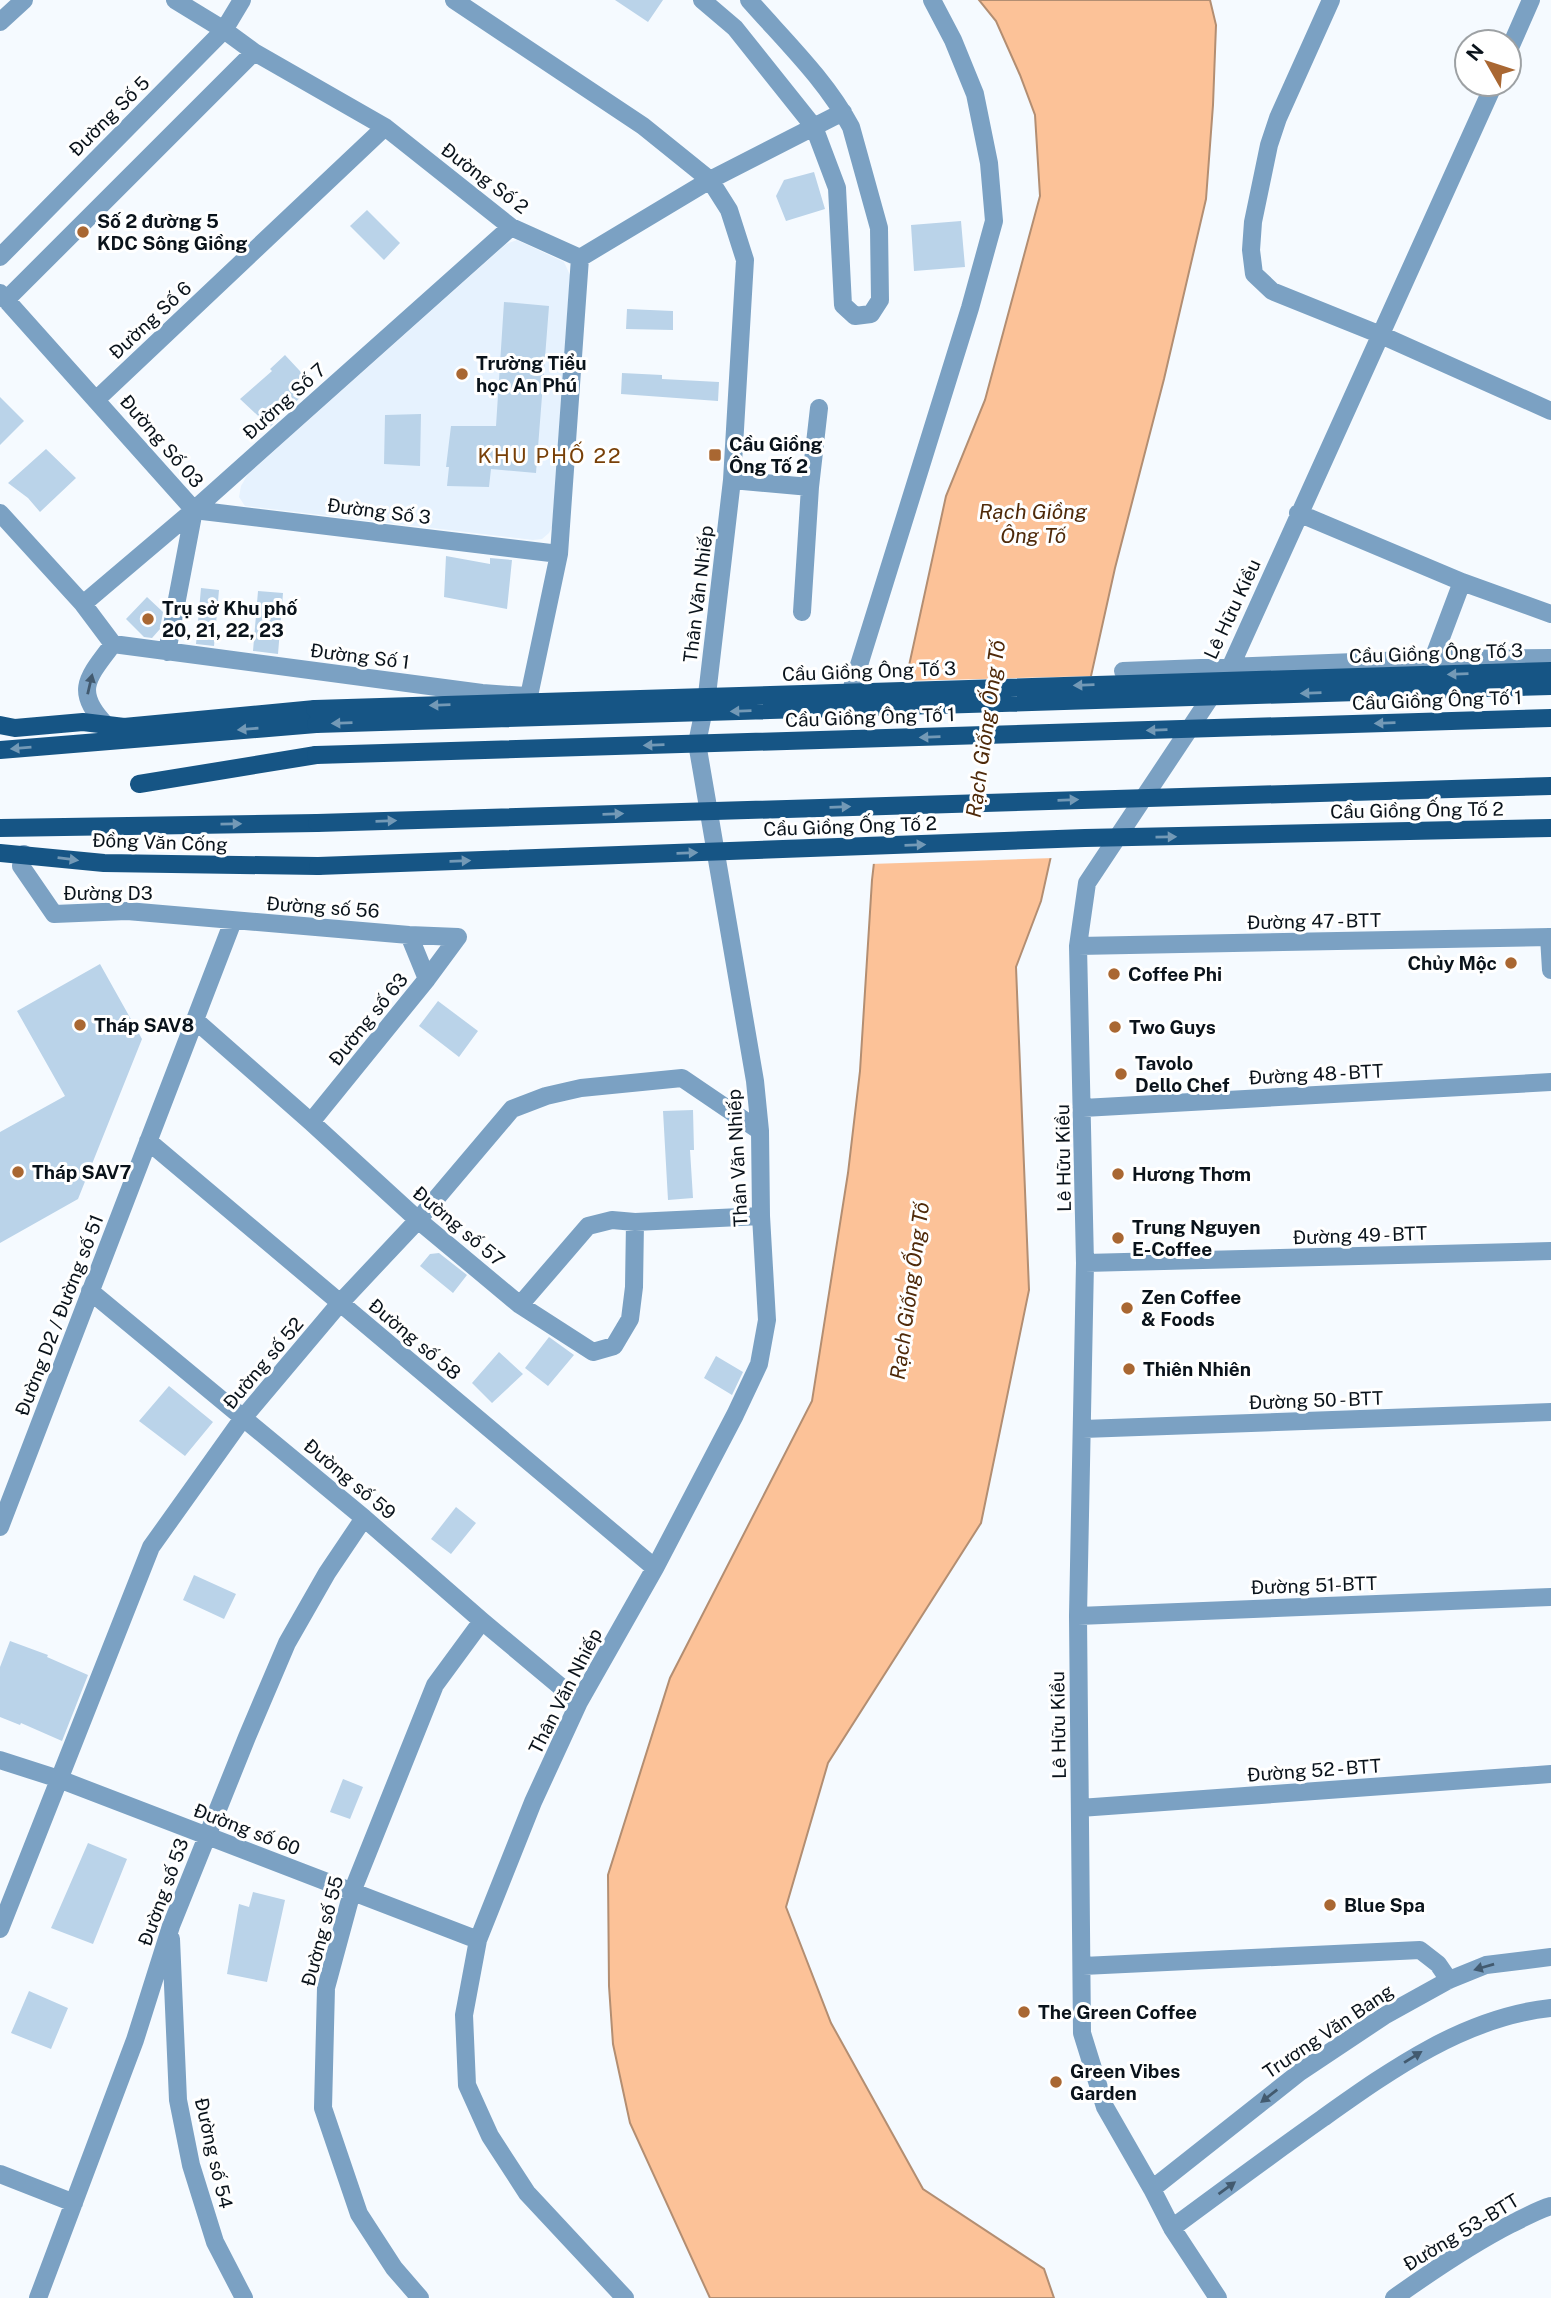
<svg xmlns="http://www.w3.org/2000/svg" width="1551" height="2298" viewBox="0 0 1551 2298" font-family="'Public Sans',sans-serif">
<style>
.built{fill:#e6f2fe}
.water{fill:#fcc298;stroke:#b38e72;stroke-width:2}
.pier{fill:#f5faff}
.building{fill:#bad3e9}
.lines{fill:none;stroke-linecap:round;stroke-linejoin:round}
.minor{stroke:#7ba1c3;stroke-width:18}
.major{stroke:#165585;stroke-width:18}
.major-bridge{stroke:#165585;stroke-width:18}
.oneway{fill:#7399b6}
.oneway2{fill:#425a6f}
.poi-dot{fill:#a96732;stroke:#fff;stroke-width:2.5}
.labels{text-anchor:middle;stroke-width:6;stroke-linejoin:round;paint-order:stroke}
.street-label{font-size:19px;fill:#0a131b;stroke:#fff}
.poi-label{font-size:19px;font-weight:bold;fill:#0a131b;stroke:#fff;text-anchor:start}
.neighbourhood-label{font-size:21px;letter-spacing:2px;fill:#784008;stroke:#fff}
.water-label{font-size:21px;font-style:italic;fill:#4f2a0a;stroke:#fff}
</style>
<rect width="100%" height="100%" fill="#f5faff"/>
<!-- built -->
<path class="built" d="M 517,240 L 564,262 L 570,275 L 552,527 L 549,533 L 542,539 L 533,540 L 245,506 L 239,497 L 241,486 L 248,474 L 506,244 Z"/>
<!-- water -->
<path class="water" d="M 979,0 L 1210,0 L 1216,25 L 1213,105 L 1206,199 L 1164,379 L 1115,568 L 1041,901 L 1016,967 L 1029,1290 L 981,1523 L 828,1763 L 786,1907 L 831,2023 L 923,2189 L 1044,2269 L 1054,2298 L 710,2298 L 630,2123 L 613,2044 L 609,1986 L 608,1875 L 670,1678 L 812,1401 L 848,1173 L 860,1071 L 872,880 L 883,785 L 946,496 L 985,400 L 1040,196 L 1035,115 L 1020,75 L 996,21 Z"/>
<!-- pier -->
<path class="pier" d="M 1094,676 L 1054,858 L 870,864 L 880,784 L 903,681 Z"/>
<!-- building -->
<path class="building" d="M 615,0 L 663,0 L 648,22 Z
M 814,172 L 825,209 L 786,221 L 776,196 L 784,180 Z
M 367,210 L 400,243 L 384,260 L 350,226 Z
M 961,221 L 965,267 L 914,271 L 911,225 Z
M 504,302 L 549,306 L 536,473 L 491,469 L 489,487 L 447,486 L 449,467 L 446,467 L 451,426 L 496,426 Z
M 627,309 L 673,311 L 673,330 L 626,329 Z
M 285,355 L 313,385 L 270,427 L 240,399 L 272,371 L 270,369 Z
M 622,373 L 662,375 L 662,379 L 719,382 L 718,401 L 621,394 Z
M 0,397 L 24,421 L 0,445 Z
M 421,414 L 420,466 L 384,464 L 385,415 Z
M 46,449 L 76,478 L 40,512 L 28,498 L 8,483 Z
M 446,556 L 490,564 L 490,558 L 512,560 L 507,609 L 444,597 Z
M 201,588 L 219,590 L 214,646 L 196,644 Z
M 258,591 L 283,593 L 278,654 L 253,651 Z
M 147,597 L 163,612 L 160,629 L 152,638 L 144,637 L 126,619 Z
M 100,964 L 142,1039 L 78,1199 L 0,1243 L 0,1132 L 65,1096 L 17,1011 Z
M 438,1001 L 478,1031 L 459,1057 L 419,1026 Z
M 693,1110 L 694,1150 L 690,1150 L 693,1198 L 668,1200 L 663,1111 Z
M 439,1253 L 467,1275 L 453,1293 L 420,1266 L 430,1254 Z
M 549,1337 L 574,1355 L 548,1386 L 525,1368 Z
M 499,1352 L 523,1374 L 492,1403 L 472,1383 Z
M 716,1356 L 743,1372 L 732,1395 L 704,1378 Z
M 169,1386 L 213,1422 L 185,1456 L 139,1421 Z
M 456,1507 L 476,1523 L 451,1554 L 431,1539 Z
M 194,1575 L 236,1594 L 224,1619 L 183,1600 Z
M 10,1641 L 48,1655 L 47,1657 L 88,1675 L 62,1741 L 21,1723 L 20,1725 L 0,1717 L 0,1667 Z
M 343,1779 L 363,1787 L 350,1819 L 330,1812 Z
M 88,1843 L 127,1859 L 93,1944 L 51,1928 Z
M 253,1892 L 285,1900 L 267,1982 L 227,1974 L 239,1904 L 249,1907 Z
M 29,1991 L 68,2008 L 51,2049 L 11,2033 Z"/>
<g class="lines">
<!-- minor -->
<path class="minor" d="M 175,0 L 224,30 L 254,52 L 385,127 L 511,227 L 580,258 L 559,554 L 529,696
M 454,0 L 643,126 L 710,180 L 729,210 L 745,260 L 732,480 L 707,695 L 697,743 L 755,1081 L 760,1131 L 761,1216 L 767,1320 L 759,1364 L 735,1415 L 655,1568 L 579,1702 L 533,1802 L 478,1940 L 464,2015 L 467,2085 L 490,2136 L 527,2193 L 625,2298
M 702,0 L 735,28 L 814,127 L 837,188 L 843,305 L 855,316 L 871,314 L 880,300 L 879,228 L 851,127 C 826,80 784,40 749,0
M 1331,0 L 1278,118 L 1269,145 L 1253,222 L 1251,250 L 1254,274 L 1272,291 L 1381,335 L 1551,411
M 0,22 L 24,0
M 1509,50 L 1531,0
M 0,257 L 224,30 L 242,0
M 580,258 L 710,180 L 843,112
M 0,293 L 194,510 L 167,652
M 6,300 L 254,52
M 97,399 L 385,127
M 732,480 L 810,487
M 194,510 L 559,554
M 0,513 L 83,604 L 113,644 L 482,693 L 526,696
M 1298,513 L 1462,582 L 1433,659
M 1462,582 L 1551,614
M 83,604 L 194,510 L 511,227
M 802,612 L 810,487 L 819,408
M 1123,671 L 1433,659 L 1551,658
M 838,694 L 850,694 L 970,308 L 994,221 L 989,163 L 975,94 L 953,40 L 932,0
M 106,725 C 73,691 88,677 113,644
M 24,854 L 21,866 L 54,914 L 127,911 L 409,935 L 458,937
M 1549,937 L 1551,970
M 1078,946 L 1551,937
M 427,979 L 458,937
M 195,1020 L 311,1122 L 418,1220 L 520,1305 L 593,1352 L 614,1346 L 630,1319 L 634,1287 L 635,1222
M 1083,1108 L 1551,1082
M 311,1122 L 427,979 L 409,935
M 148,1141 L 655,1568
M 1085,1263 L 1551,1251
M 90,1291 L 364,1518 L 482,1621 L 579,1702
M 520,1305 L 588,1226 L 612,1220 L 635,1222 L 761,1216
M 1083,1429 L 1551,1412
M 0,1527 L 233,921
M 1078,1616 L 1551,1597
M 0,1760 L 59,1779 L 478,1940
M 1080,1808 L 1551,1774
M 0,1929 L 151,1547 L 243,1418 L 340,1303 L 418,1220 L 512,1109 L 546,1096 L 581,1088 L 682,1078 L 760,1131
M 171,1939 L 178,2100 L 191,2165 L 215,2242 L 244,2298
M 1083,1966 L 1420,1950 L 1438,1964 L 1449,1980
M 0,2174 L 74,2203
M 1152,2189 L 1300,2072 L 1384,2016 L 1449,1980 L 1486,1965 L 1551,1957
M 1172,2228 C 1222,2191 1272,2154 1323,2118 C 1392,2069 1465,2017 1551,2008
M 38,2298 L 135,2040 L 171,1926 L 247,1737 L 287,1643 L 327,1573 L 364,1518
M 420,2298 L 394,2268 L 359,2214 L 323,2108 L 326,1988 L 352,1892 L 435,1685 L 482,1621
M 1218,2298 L 1172,2228 L 1152,2189 L 1105,2107 L 1082,2033 L 1078,1616 L 1085,1263 L 1078,946 L 1087,883 L 1230,668 L 1494,84
M 1394,2298 C 1432,2271 1470,2245 1511,2224 C 1524,2218 1537,2210 1551,2206"/>
<!-- major -->
<path class="major" d="M 0,725 L 15,728 L 83,722 L 124,727 L 315,709
M 0,750 L 316,724
M 139,784 L 316,755
M 0,828 L 317,823
M 0,853 L 104,863 L 318,866"/>
<!-- major-bridge -->
<path class="major-bridge" d="M 315,709 L 1551,671
M 316,724 L 1551,686
M 316,755 L 1551,718
M 317,823 L 1551,786
M 318,866 L 1085,838 L 1551,828"/>
</g>
<!-- one-way arrows -->
<defs><path id="oneway-solid" d="M-6-.8H1V-3.2L6.5 0L1 3.2V.8H-6Z" transform="scale(1.75)"/></defs>
<g class="oneway">
<use href="#oneway-solid" transform="translate(1458 674) rotate(178)"/>
<use href="#oneway-solid" transform="translate(1084 685) rotate(178)"/>
<use href="#oneway-solid" transform="translate(1311 693) rotate(178)"/>
<use href="#oneway-solid" transform="translate(440 705) rotate(178)"/>
<use href="#oneway-solid" transform="translate(741 711) rotate(178)"/>
<use href="#oneway-solid" transform="translate(342 723) rotate(178)"/>
<use href="#oneway-solid" transform="translate(1385 723) rotate(178)"/>
<use href="#oneway-solid" transform="translate(248 729) rotate(175)"/>
<use href="#oneway-solid" transform="translate(1157 730) rotate(178)"/>
<use href="#oneway-solid" transform="translate(930 737) rotate(178)"/>
<use href="#oneway-solid" transform="translate(654 745) rotate(178)"/>
<use href="#oneway-solid" transform="translate(21 748) rotate(175)"/>
<use href="#oneway-solid" transform="translate(1068 800) rotate(-2)"/>
<use href="#oneway-solid" transform="translate(840 807) rotate(-2)"/>
<use href="#oneway-solid" transform="translate(613 814) rotate(-2)"/>
<use href="#oneway-solid" transform="translate(386 821) rotate(-2)"/>
<use href="#oneway-solid" transform="translate(231 824) rotate(-1)"/>
<use href="#oneway-solid" transform="translate(1166 837) rotate(-1)"/>
<use href="#oneway-solid" transform="translate(915 845) rotate(-2)"/>
<use href="#oneway-solid" transform="translate(687 853) rotate(-2)"/>
<use href="#oneway-solid" transform="translate(68 859) rotate(7)"/>
<use href="#oneway-solid" transform="translate(460 861) rotate(-2)"/>
</g>
<g class="oneway2">
<use href="#oneway-solid" transform="translate(90 684) rotate(-77)"/>
<use href="#oneway-solid" transform="translate(1484 1967) rotate(164)"/>
<use href="#oneway-solid" transform="translate(1413 2057) rotate(-32)"/>
<use href="#oneway-solid" transform="translate(1269 2096) rotate(142)"/>
<use href="#oneway-solid" transform="translate(1227 2188) rotate(-36)"/>
</g>
<!-- markers -->
<g class="poi-dot">
<circle cx="83" cy="232" r="7"/>
<circle cx="462" cy="374" r="7"/>
<rect x="708" y="448" width="14" height="14" rx="3.5"/>
<circle cx="148" cy="619" r="7"/>
<circle cx="1511" cy="963" r="7"/>
<circle cx="1114" cy="974" r="7"/>
<circle cx="80" cy="1025" r="7"/>
<circle cx="1115" cy="1027" r="7"/>
<circle cx="1121" cy="1074" r="7"/>
<circle cx="18" cy="1172" r="7"/>
<circle cx="1118" cy="1174" r="7"/>
<circle cx="1118" cy="1238" r="7"/>
<circle cx="1127" cy="1308" r="7"/>
<circle cx="1129" cy="1369" r="7"/>
<circle cx="1330" cy="1905" r="7"/>
<circle cx="1024" cy="2012" r="7"/>
<circle cx="1056" cy="2082" r="7"/>
</g>
<g class="labels">
<!-- street labels -->
<g class="street-label">
<text transform="translate(109 116) rotate(-45)" y="7">Đường Số 5</text>
<text transform="translate(485 178) rotate(37)" y="7">Đường Số 2</text>
<text transform="translate(150 320) rotate(-43)" y="7">Đường Số 6</text>
<text transform="translate(284 401) rotate(-42)" y="7">Đường Số 7</text>
<text transform="translate(162 441) rotate(49)" y="7">Đường Số 03</text>
<text transform="translate(379 511) rotate(7)" y="7">Đường Số 3</text>
<text transform="translate(698 594) rotate(-83)" y="7">Thân Văn Nhiếp</text>
<text transform="translate(1232 609) rotate(-65)" y="7">Lê Hữu Kiều</text>
<text transform="translate(1436 653) rotate(-2)" y="7">Cầu Giồng Ông Tố 3</text>
<text transform="translate(360 656) rotate(7)" y="7">Đường Số 1</text>
<text transform="translate(869 671) rotate(-2)" y="7">Cầu Giồng Ông Tố 3</text>
<text transform="translate(1437 700) rotate(-2)" y="7">Cầu Giồng Ông Tố 1</text>
<text transform="translate(870 717) rotate(-2)" y="7">Cầu Giồng Ông Tố 1</text>
<text transform="translate(1417 810) rotate(-1)" y="7">Cầu Giồng Ống Tố 2</text>
<text transform="translate(850 826) rotate(-2)" y="7">Cầu Giồng Ống Tố 2</text>
<text transform="translate(160 842) rotate(2)" y="7">Đồng Văn Cống</text>
<text x="108" y="900">Đường D3</text>
<text transform="translate(323 907) rotate(4)" y="7">Đường số 56</text>
<text transform="translate(1314 921) rotate(-1)" y="7">Đường 47 - BTT</text>
<text transform="translate(368 1019) rotate(-51)" y="7">Đường số 63</text>
<text transform="translate(1316 1074) rotate(-3)" y="7">Đường 48 - BTT</text>
<text transform="translate(737 1158) rotate(-93)" y="7">Thân Văn Nhiếp</text>
<text transform="translate(1063 1158) rotate(-91)" y="7">Lê Hữu Kiều</text>
<text transform="translate(459 1226) rotate(40)" y="7">Đường số 57</text>
<text transform="translate(1360 1235) rotate(-2)" y="7">Đường 49 - BTT</text>
<text transform="translate(59 1315) rotate(-69)" y="7">Đường D2 / Đường số 51</text>
<text transform="translate(415 1339) rotate(40)" y="7">Đường số 58</text>
<text transform="translate(263 1363) rotate(-50)" y="7">Đường số 52</text>
<text transform="translate(1316 1400) rotate(-2)" y="7">Đường 50 - BTT</text>
<text transform="translate(350 1479) rotate(40)" y="7">Đường số 59</text>
<text transform="translate(1314 1585) rotate(-2)" y="7">Đường 51-BTT</text>
<text transform="translate(565 1691) rotate(-63)" y="7">Thân Văn Nhiếp</text>
<text transform="translate(1058 1725) rotate(-91)" y="7">Lê Hữu Kiều</text>
<text transform="translate(1314 1770) rotate(-4)" y="7">Đường 52 - BTT</text>
<text transform="translate(247 1829) rotate(21)" y="7">Đường số 60</text>
<text transform="translate(163 1892) rotate(-70)" y="7">Đường số 53</text>
<text transform="translate(322 1931) rotate(-75)" y="7">Đường số 55</text>
<text transform="translate(1328 2031) rotate(-34)" y="7">Trương Văn Bang</text>
<text transform="translate(214 2153) rotate(77)" y="7">Đường số 54</text>
<text transform="translate(1461 2232) rotate(-31)" y="7">Đường 53-BTT</text>
</g>
<!-- poi labels -->
<g class="poi-label">
<text x="97" y="228">Số 2 đường 5<tspan x="97" dy="22">KDC Sông Giồng</tspan></text>
<text x="476" y="370">Trường Tiểu<tspan x="476" dy="22">học An Phú</tspan></text>
<text x="729" y="451">Cầu Giồng<tspan x="729" dy="22">Ông Tố 2</tspan></text>
<text x="162" y="615">Trụ sở Khu phố<tspan x="162" dy="22">20, 21, 22, 23</tspan></text>
<text x="1497" y="970" text-anchor="end">Chủy Mộc</text>
<text x="1128" y="981">Coffee Phi</text>
<text x="94" y="1032">Tháp SAV8</text>
<text x="1129" y="1034">Two Guys</text>
<text x="1135" y="1070">Tavolo<tspan x="1135" dy="22">Dello Chef</tspan></text>
<text x="32" y="1179">Tháp SAV7</text>
<text x="1132" y="1181">Hương Thơm</text>
<text x="1132" y="1234">Trung Nguyen<tspan x="1132" dy="22">E-Coffee</tspan></text>
<text x="1141" y="1304">Zen Coffee<tspan x="1141" dy="22">&amp; Foods</tspan></text>
<text x="1143" y="1376">Thiên Nhiên</text>
<text x="1344" y="1912">Blue Spa</text>
<text x="1038" y="2019">The Green Coffee</text>
<text x="1070" y="2078">Green Vibes<tspan x="1070" dy="22">Garden</tspan></text>
</g>
<!-- neighbourhood labels -->
<g class="neighbourhood-label">
<text x="550" y="463">KHU PHỐ 22</text>
</g>
<!-- water labels -->
<g class="water-label">
<text x="1033" y="519">Rạch Giồng<tspan x="1033" dy="24">Ông Tố</tspan></text>
<text transform="translate(986 729) rotate(-82)" y="7">Rạch Giống Ống Tố</text>
<text transform="translate(910 1291) rotate(-82)" y="7">Rạch Giống Ống Tố</text>
</g>
</g>
<!-- north arrow -->
<g transform="translate(1488 63) rotate(309)"><circle r="33" fill="#ffffff" stroke="#9da1a4" stroke-width="2"/>
<path d="M0-5L12 26L0 18L-12 26Z" fill="#a96732"/>
<text y="-10" font-size="19" font-weight="bold" text-anchor="middle" fill="#0a131b">N</text>
</g>
</svg>
